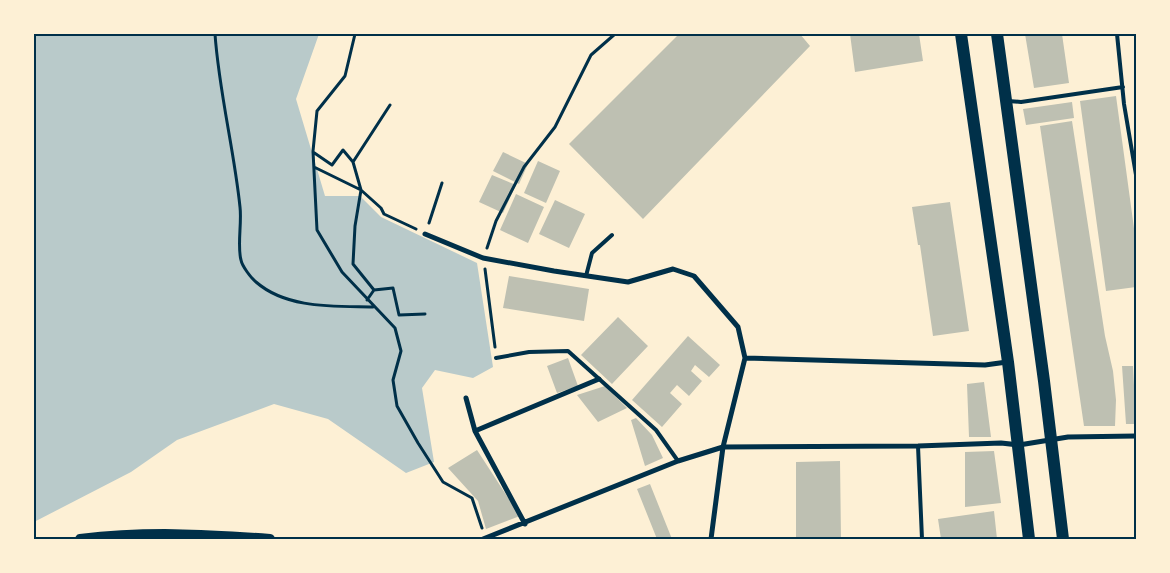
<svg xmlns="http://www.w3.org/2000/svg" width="1170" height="573" viewBox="0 0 1170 573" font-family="'Roboto Serif',serif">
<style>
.green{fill:#b9caca}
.building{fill:#bec0b2}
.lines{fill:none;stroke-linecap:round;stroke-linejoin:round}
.path{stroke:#003049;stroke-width:3}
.service{stroke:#003049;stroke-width:4}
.minor{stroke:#003049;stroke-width:5}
.secondary{stroke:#003049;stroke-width:10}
.primary{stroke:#003049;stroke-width:12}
.neatline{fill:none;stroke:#003049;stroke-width:2}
</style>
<rect width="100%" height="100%" fill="#fdf0d5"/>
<!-- green -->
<path class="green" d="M 34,34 L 319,34 L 296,99 L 325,196 L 360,196 L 381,217 L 477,263 L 493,367 L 473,378 L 435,370 L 422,388 L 434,462 L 406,473 L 328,419 L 274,404 L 177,440 L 131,472 L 34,522 Z"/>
<!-- building -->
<path class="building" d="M 679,34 L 800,34 L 810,46 L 643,219 L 569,144 Z
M 850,34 L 919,34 L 923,61 L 855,72 Z
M 1025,34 L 1062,34 L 1069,83 L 1034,88 Z
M 1116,96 L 1136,243 L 1136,287 L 1106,291 L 1080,101 Z
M 1072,102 L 1074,118 L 1026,125 L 1023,109 Z
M 1072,121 L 1105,336 L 1113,371 L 1116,400 L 1115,426 L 1084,426 L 1040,126 Z
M 503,152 L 528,164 L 519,184 L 493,171 Z
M 538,161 L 560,171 L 546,203 L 524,193 Z
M 492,175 L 516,185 L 503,213 L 479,202 Z
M 516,194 L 544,207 L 528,243 L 500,230 Z
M 555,200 L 585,214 L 569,248 L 539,234 Z
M 950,202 L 969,331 L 933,336 L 920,245 L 918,245 L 912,207 Z
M 509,276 L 589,289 L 584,321 L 503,308 Z
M 618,317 L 648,346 L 612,384 L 581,355 Z
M 688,336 L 720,365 L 709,377 L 695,365 L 691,371 L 702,381 L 689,396 L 677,385 L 670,393 L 682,404 L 662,427 L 632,400 Z
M 568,358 L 578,386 L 557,393 L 547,366 Z
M 1122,366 L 1133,366 L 1136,424 L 1126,424 Z
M 984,382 L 991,437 L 969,437 L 967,384 Z
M 605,386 L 627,408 L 598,422 L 577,395 Z
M 636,418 L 652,435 L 663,458 L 645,466 L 631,420 Z
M 477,450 L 520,516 L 486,529 L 478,501 L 448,468 Z
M 994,451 L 1001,503 L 965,507 L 965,452 Z
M 840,461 L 841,539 L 796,539 L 796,462 Z
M 650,484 L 672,539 L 657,539 L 637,489 Z
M 994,511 L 997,539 L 941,539 L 938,519 Z"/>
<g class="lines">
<!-- path -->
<path class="path" d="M 215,34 C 219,92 234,149 240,207 C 242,223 237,246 241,260 C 242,266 251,278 256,282 C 287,309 334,306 373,307
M 355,34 L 345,76 L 317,111 L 313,151 L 317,230 L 342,272 L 395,328 L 401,351 L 393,380 L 397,406 L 418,443 L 443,482 L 472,498 L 482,528
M 313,152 L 332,165 L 343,150 L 353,162 L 361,190 L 381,208 L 384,214 L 416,229
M 353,162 L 390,105
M 314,167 L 361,190 L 355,226 L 353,264 L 374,290 L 367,300
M 429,223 L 442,183
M 487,248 L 496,221 L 524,167 L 555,127 L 591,55 L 615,34
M 485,269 L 495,347
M 374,290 L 393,288 L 399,315 L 425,314"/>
<!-- service -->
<path class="service" d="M 1117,34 L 1124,104 L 1136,175
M 1008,101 L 1021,102 L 1123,87
M 586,276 L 592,253 L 612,235
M 496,358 L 529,352 L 568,351 L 656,430 L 678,461
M 918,446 L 922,539"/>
<!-- minor -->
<path class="minor" d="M 425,234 L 483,258 L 554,271 L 628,282 L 673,269 L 694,276 L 738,327 L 745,358 L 723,447 L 711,539
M 745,358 L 985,365 L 1007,362
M 466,398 L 475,431 L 599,379
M 475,431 L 525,524
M 483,539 L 678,461 L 723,447 L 918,446 L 1001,443 L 1019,445 L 1068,437 L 1136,436"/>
<!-- secondary -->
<path class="secondary" d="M 80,539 C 146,531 203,534 270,539"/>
<!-- primary -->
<path class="primary" d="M 961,34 L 1008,362 L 1029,539
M 997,34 L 1044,381 L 1063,539"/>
</g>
<!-- border -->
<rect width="1170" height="573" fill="none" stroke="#fdf0d5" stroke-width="70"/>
<rect x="35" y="35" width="1100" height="503" class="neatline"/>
</svg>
